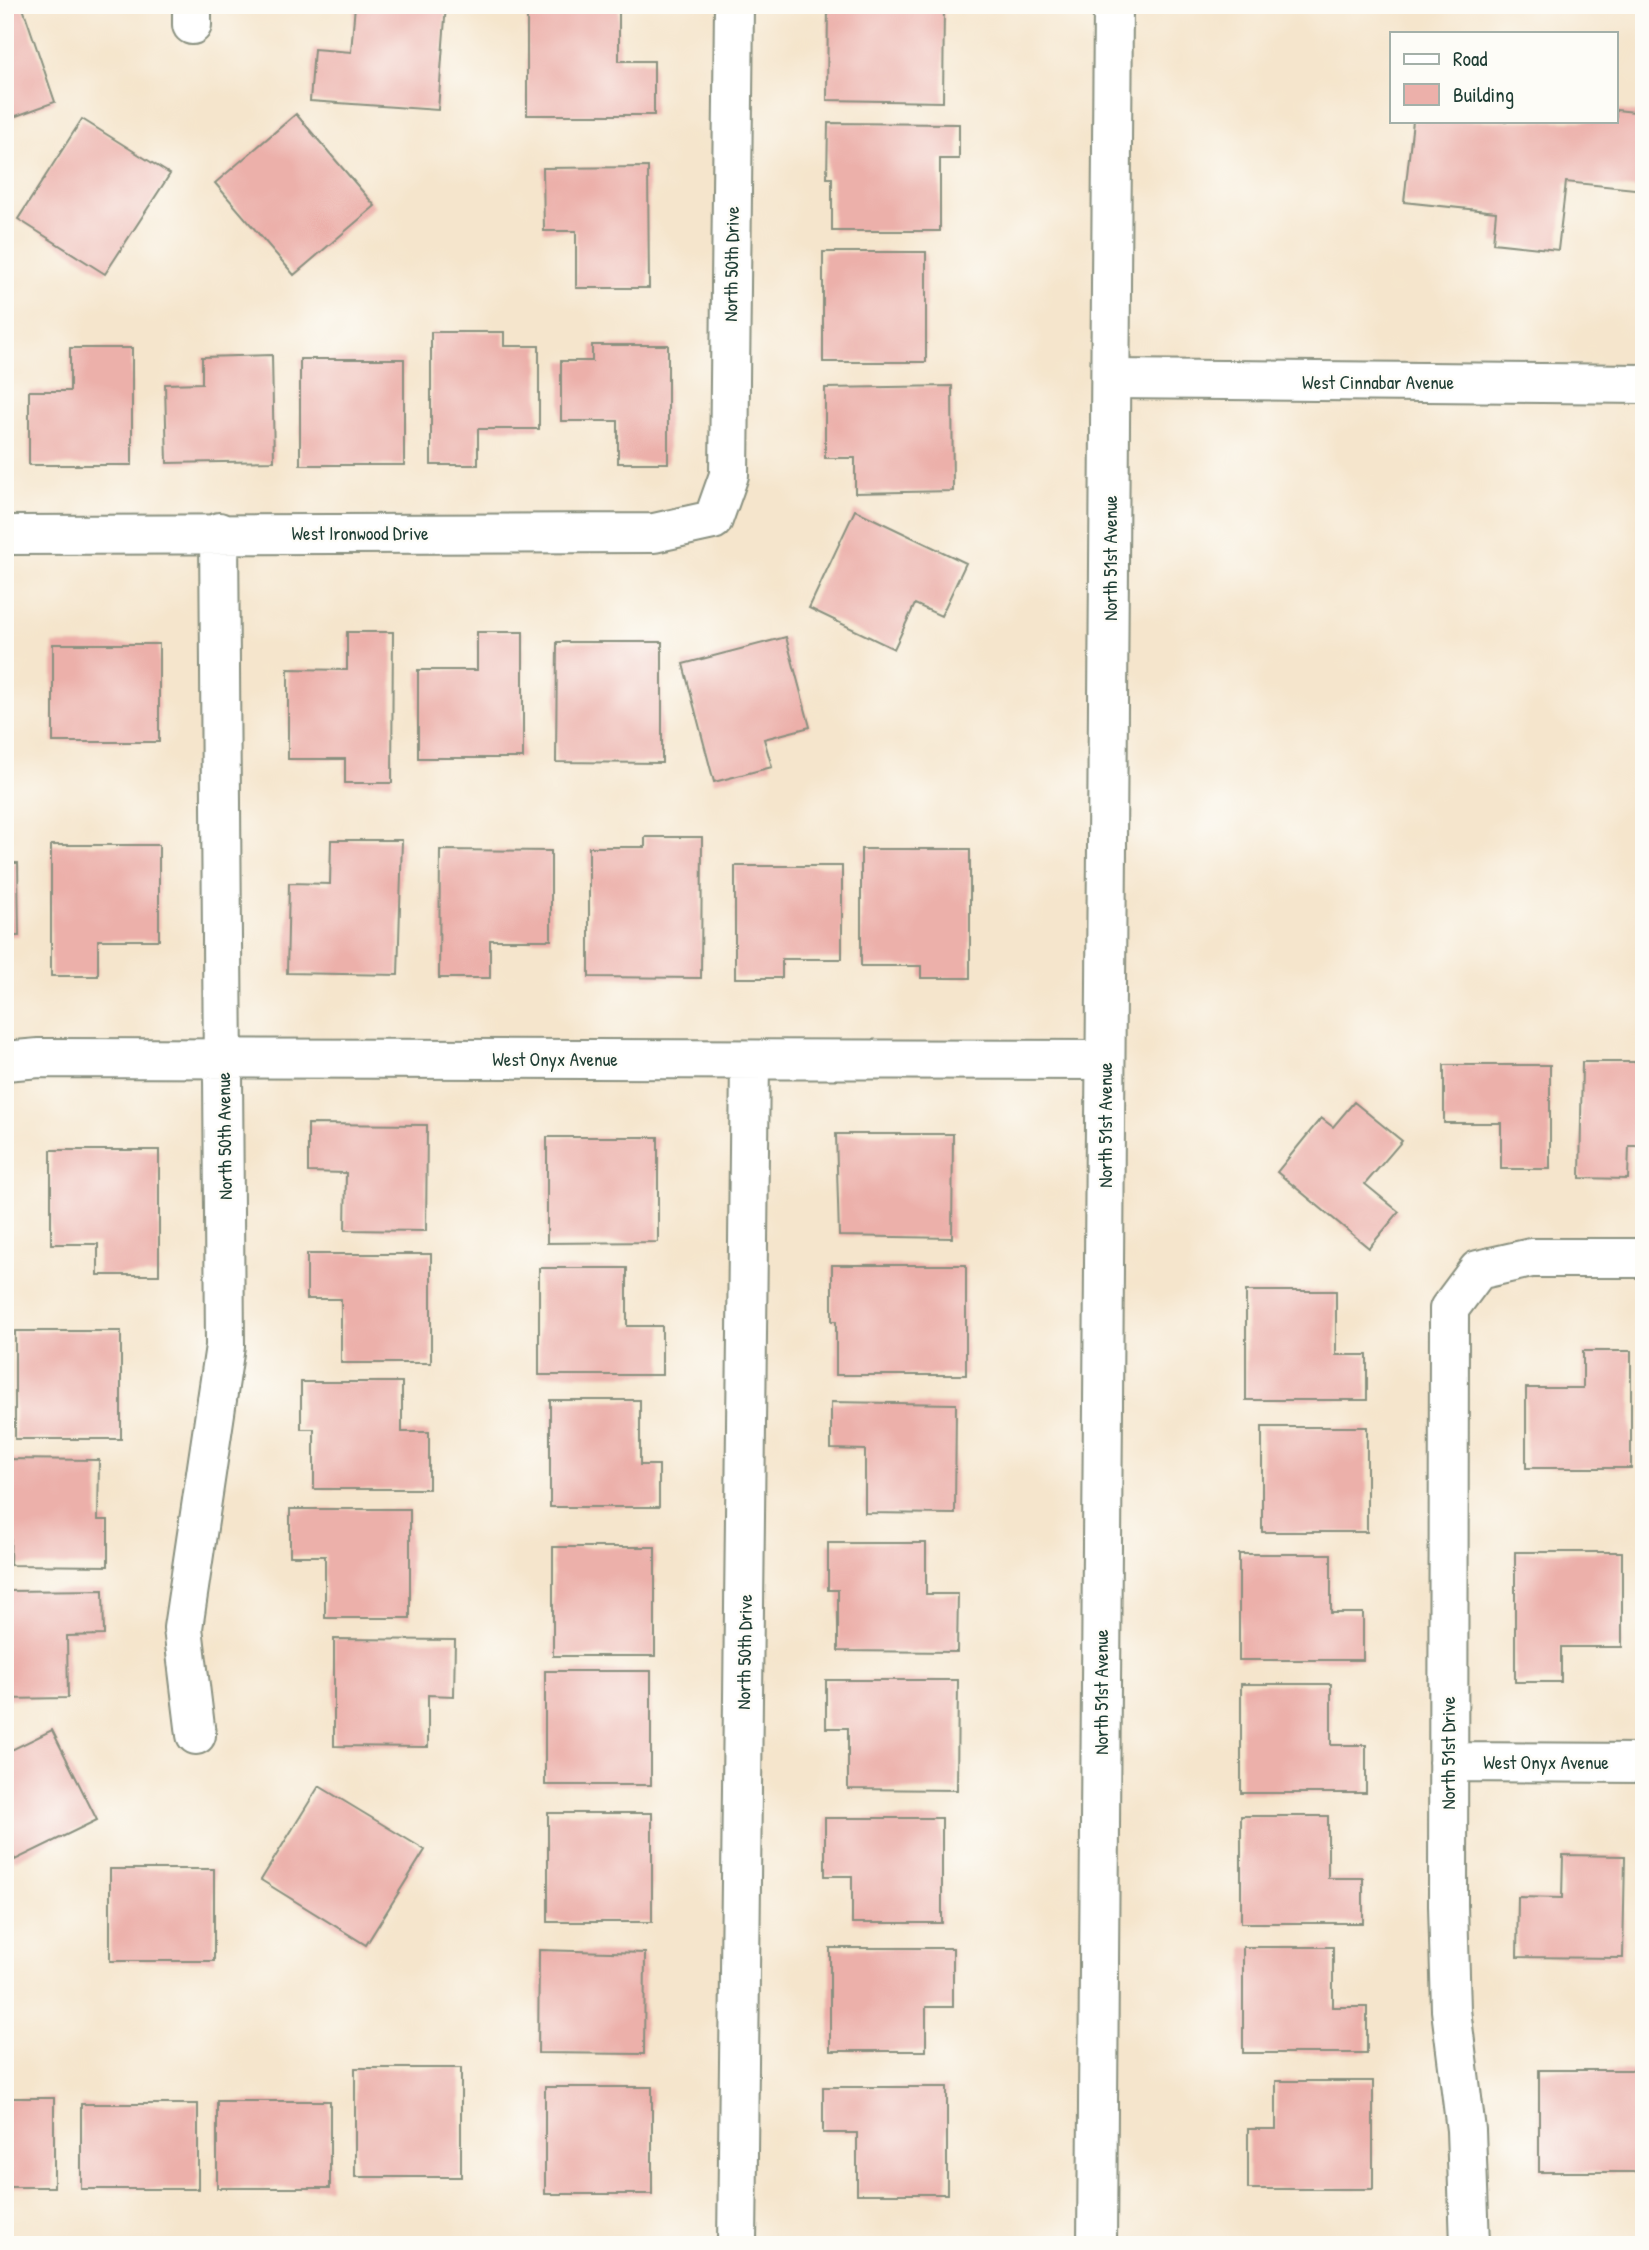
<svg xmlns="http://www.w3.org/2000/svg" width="1649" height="2250" viewBox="0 0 1649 2250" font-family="'Patrick Hand',sans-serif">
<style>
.building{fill:#ecb0aa}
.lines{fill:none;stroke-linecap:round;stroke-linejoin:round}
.minor-casing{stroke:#8a9180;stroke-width:42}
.primary-casing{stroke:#8a9180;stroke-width:42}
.minor{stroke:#fff;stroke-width:38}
.primary{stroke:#fff;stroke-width:38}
.labels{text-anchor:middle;stroke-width:5;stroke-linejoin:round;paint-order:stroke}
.street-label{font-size:19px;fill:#1f3d34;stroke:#fdfcf7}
</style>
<rect width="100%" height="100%" fill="#fdfcf7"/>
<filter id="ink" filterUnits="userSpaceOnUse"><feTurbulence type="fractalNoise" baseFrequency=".0143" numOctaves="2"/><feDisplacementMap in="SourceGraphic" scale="14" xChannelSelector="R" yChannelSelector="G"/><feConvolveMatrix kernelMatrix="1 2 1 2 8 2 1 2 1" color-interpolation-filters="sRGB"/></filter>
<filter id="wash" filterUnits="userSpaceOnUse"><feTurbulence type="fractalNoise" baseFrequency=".00686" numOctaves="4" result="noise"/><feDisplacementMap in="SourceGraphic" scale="28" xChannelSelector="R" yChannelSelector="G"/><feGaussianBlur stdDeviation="1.57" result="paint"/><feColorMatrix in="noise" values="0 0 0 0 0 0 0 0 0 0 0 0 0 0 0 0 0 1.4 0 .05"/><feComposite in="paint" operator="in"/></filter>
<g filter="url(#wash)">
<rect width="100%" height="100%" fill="#f5e5cc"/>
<g id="blocks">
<!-- building -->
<path class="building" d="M 22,5 L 55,102 L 5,120 L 5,9 Z
M 355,5 L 446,5 L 438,110 L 310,101 L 314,49 L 351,52 Z
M 828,5 L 944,5 L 943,102 L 827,100 Z
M 527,8 L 619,8 L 619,61 L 654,61 L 654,115 L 527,115 Z
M 1616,110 L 1644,113 L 1644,190 L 1566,182 L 1558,250 L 1493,243 L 1496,212 L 1404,202 L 1413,121 L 1616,121 Z
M 296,114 L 375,206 L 294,275 L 215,183 Z
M 82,119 L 170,174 L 105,274 L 18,219 Z
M 828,123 L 959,124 L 959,159 L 940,159 L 940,231 L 832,231 L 832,178 L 827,178 Z
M 648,167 L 649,288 L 576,288 L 576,231 L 544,231 L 543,168 Z
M 823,252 L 926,252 L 926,362 L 823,362 Z
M 431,332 L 504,332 L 504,346 L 539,346 L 539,429 L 478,429 L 478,465 L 431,465 Z
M 592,345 L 668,345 L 668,463 L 618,463 L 618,421 L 561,421 L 561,361 L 592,361 Z
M 70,348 L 132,348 L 132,465 L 29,465 L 29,391 L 70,391 Z
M 272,355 L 274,461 L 167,463 L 165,384 L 202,383 L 202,357 Z
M 300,359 L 404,359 L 404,465 L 300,465 Z
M 952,386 L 953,491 L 855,493 L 855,458 L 825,458 L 825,388 Z
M 855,510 L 966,563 L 941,616 L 915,604 L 894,649 L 809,608 Z
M 347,632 L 393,632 L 392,783 L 345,783 L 345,759 L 288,759 L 288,669 L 347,670 Z
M 477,632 L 523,632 L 523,758 L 418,758 L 418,670 L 477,670 Z
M 786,637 L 810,727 L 764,739 L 772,767 L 714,782 L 683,664 Z
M 557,642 L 662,642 L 662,763 L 556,762 Z
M 53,644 L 159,644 L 159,742 L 53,742 Z
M 645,837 L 702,837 L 701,978 L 589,977 L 589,847 L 645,847 Z
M 331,840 L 402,840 L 398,975 L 287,973 L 289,883 L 330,884 Z
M 51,845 L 159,845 L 159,940 L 98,940 L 98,976 L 51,976 Z
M 861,849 L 970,849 L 970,978 L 921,978 L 921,966 L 861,966 Z
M 440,850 L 551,851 L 551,940 L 490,940 L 490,978 L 439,978 Z
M 5,863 L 18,863 L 19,936 L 5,936 Z
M 735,866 L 842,866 L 842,959 L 782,959 L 782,978 L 735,978 Z
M 1582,1062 L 1644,1062 L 1644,1146 L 1629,1146 L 1628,1179 L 1580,1178 Z
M 1444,1065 L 1550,1065 L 1550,1169 L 1501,1169 L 1501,1123 L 1444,1123 Z
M 1354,1102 L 1402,1141 L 1365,1184 L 1399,1212 L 1369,1248 L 1277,1172 L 1321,1118 L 1333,1127 Z
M 308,1124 L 427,1125 L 426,1231 L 345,1230 L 346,1173 L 308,1172 Z
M 836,1134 L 953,1134 L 952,1238 L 839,1236 Z
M 547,1137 L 658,1137 L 658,1242 L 547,1243 Z
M 51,1150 L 159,1150 L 159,1275 L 98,1275 L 98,1244 L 51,1244 Z
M 5,1182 L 8,1182 L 10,1270 L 5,1270 Z
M 307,1254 L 431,1254 L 431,1363 L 341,1363 L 341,1299 L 307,1299 Z
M 832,1265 L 966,1265 L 966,1375 L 836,1375 L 836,1321 L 832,1321 Z
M 539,1268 L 627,1268 L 627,1326 L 662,1326 L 662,1375 L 539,1375 Z
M 1246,1291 L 1336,1291 L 1336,1355 L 1367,1355 L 1367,1400 L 1246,1400 Z
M 15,1331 L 121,1331 L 121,1439 L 15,1439 Z
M 1583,1351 L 1631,1351 L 1631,1468 L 1526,1468 L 1526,1388 L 1583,1388 Z
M 301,1382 L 402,1382 L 402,1432 L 429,1432 L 429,1489 L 314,1489 L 314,1429 L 301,1429 Z
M 550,1400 L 640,1400 L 640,1465 L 659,1465 L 659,1507 L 550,1507 Z
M 831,1402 L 956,1404 L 955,1514 L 865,1513 L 865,1450 L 831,1449 Z
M 1262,1427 L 1367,1427 L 1367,1532 L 1262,1532 Z
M 5,1459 L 99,1460 L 98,1520 L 108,1520 L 108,1566 L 10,1565 L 11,1519 L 5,1519 Z
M 290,1509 L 410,1509 L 410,1618 L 325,1618 L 325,1556 L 290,1556 Z
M 828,1543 L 926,1543 L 926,1594 L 958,1594 L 957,1652 L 838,1651 L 838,1590 L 828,1590 Z
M 553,1547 L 655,1547 L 655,1656 L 553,1656 Z
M 1515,1552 L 1622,1552 L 1622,1647 L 1561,1647 L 1561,1682 L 1515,1682 Z
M 1239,1554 L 1331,1554 L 1331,1613 L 1363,1613 L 1363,1660 L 1239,1660 Z
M 103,1590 L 104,1635 L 67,1636 L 68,1698 L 5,1699 L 5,1591 Z
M 334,1639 L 455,1640 L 454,1696 L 428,1695 L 428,1747 L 334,1746 Z
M 545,1671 L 651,1671 L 651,1785 L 545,1785 Z
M 826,1680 L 958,1680 L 957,1790 L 848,1789 L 848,1728 L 826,1728 Z
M 1241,1684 L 1331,1684 L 1331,1745 L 1366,1745 L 1366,1793 L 1241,1793 Z
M 52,1730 L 97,1820 L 15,1860 L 5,1840 L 5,1753 Z
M 319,1786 L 425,1850 L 366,1945 L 261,1880 Z
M 548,1813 L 652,1813 L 652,1922 L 548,1922 Z
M 1241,1816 L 1328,1816 L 1328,1878 L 1363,1878 L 1363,1923 L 1241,1923 Z
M 825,1818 L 942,1818 L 942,1923 L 852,1923 L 852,1876 L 825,1876 Z
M 1563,1855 L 1625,1856 L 1623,1958 L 1517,1957 L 1518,1897 L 1562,1898 Z
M 110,1869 L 214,1869 L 214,1961 L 110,1961 Z
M 1243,1947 L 1333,1947 L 1333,2007 L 1367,2007 L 1367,2053 L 1243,2053 Z
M 830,1948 L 953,1948 L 953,2007 L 926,2007 L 926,2051 L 830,2051 Z
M 539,1950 L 645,1953 L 644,2054 L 538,2053 Z
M 355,2068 L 461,2068 L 461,2177 L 355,2177 Z
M 1539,2070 L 1644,2070 L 1644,2172 L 1539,2172 Z
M 1276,2081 L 1373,2081 L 1373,2189 L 1248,2189 L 1248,2129 L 1276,2129 Z
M 545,2087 L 652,2087 L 652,2194 L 545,2194 Z
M 823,2087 L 947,2087 L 947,2194 L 857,2194 L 857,2133 L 823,2133 Z
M 5,2098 L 54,2098 L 54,2187 L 5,2187 Z
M 217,2101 L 330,2101 L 330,2188 L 217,2188 Z
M 81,2104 L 198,2104 L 198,2189 L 81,2189 Z"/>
</g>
</g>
<g filter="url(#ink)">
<use href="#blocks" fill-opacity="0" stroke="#8a9180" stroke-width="2"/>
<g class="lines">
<!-- minor casing -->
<g class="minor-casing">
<path id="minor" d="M 192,25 L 192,5
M 1111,379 L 1644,384
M 5,535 L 654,533 L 713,520 L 729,475 L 734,5
M 5,1061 L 39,1058 L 1105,1060
M 196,1735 L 183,1628 L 225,1346 L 219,532
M 1448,1762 L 1644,1763
M 737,2245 L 750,1060
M 1470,2245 L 1466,2130 L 1451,2010 L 1448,1905 L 1449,1309 L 1478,1270 L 1531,1258 L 1644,1258"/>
</g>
<!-- primary casing -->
<g class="primary-casing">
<path id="primary" d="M 1097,2245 L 1113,5"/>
</g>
<!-- minor -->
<use href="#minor" class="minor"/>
<!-- primary -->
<use href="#primary" class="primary"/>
</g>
</g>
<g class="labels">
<!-- street labels -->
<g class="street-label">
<text transform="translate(731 264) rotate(-89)" y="7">North 50th Drive</text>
<text x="1378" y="389">West Cinnabar Avenue</text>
<text x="360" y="540">West Ironwood Drive</text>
<text transform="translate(1110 558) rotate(-90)" y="7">North 51st Avenue</text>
<text x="555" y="1066">West Onyx Avenue</text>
<text transform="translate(1105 1125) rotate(-90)" y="7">North 51st Avenue</text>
<text transform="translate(224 1136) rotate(-91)" y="7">North 50th Avenue</text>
<text transform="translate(744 1652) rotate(-89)" y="7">North 50th Drive</text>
<text transform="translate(1101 1692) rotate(-90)" y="7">North 51st Avenue</text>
<text transform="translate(1448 1753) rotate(-90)" y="7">North 51st Drive</text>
<text x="1546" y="1769">West Onyx Avenue</text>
</g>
</g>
<!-- margin -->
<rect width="1649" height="2250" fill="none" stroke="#fdfcf7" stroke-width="28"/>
<!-- legend -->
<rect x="1390" y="32" width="228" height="91" fill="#fdfcf7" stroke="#a4b0a9" stroke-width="2"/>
<rect x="1404" y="54" width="35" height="10" fill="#ffffff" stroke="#a4b0a9" stroke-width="2"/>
<text x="1453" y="66" font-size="21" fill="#1f3d34">Road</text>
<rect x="1404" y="84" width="35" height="21" fill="#ecb0aa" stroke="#a4b0a9" stroke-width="2"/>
<text x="1453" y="102" font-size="21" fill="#1f3d34">Building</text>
</svg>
